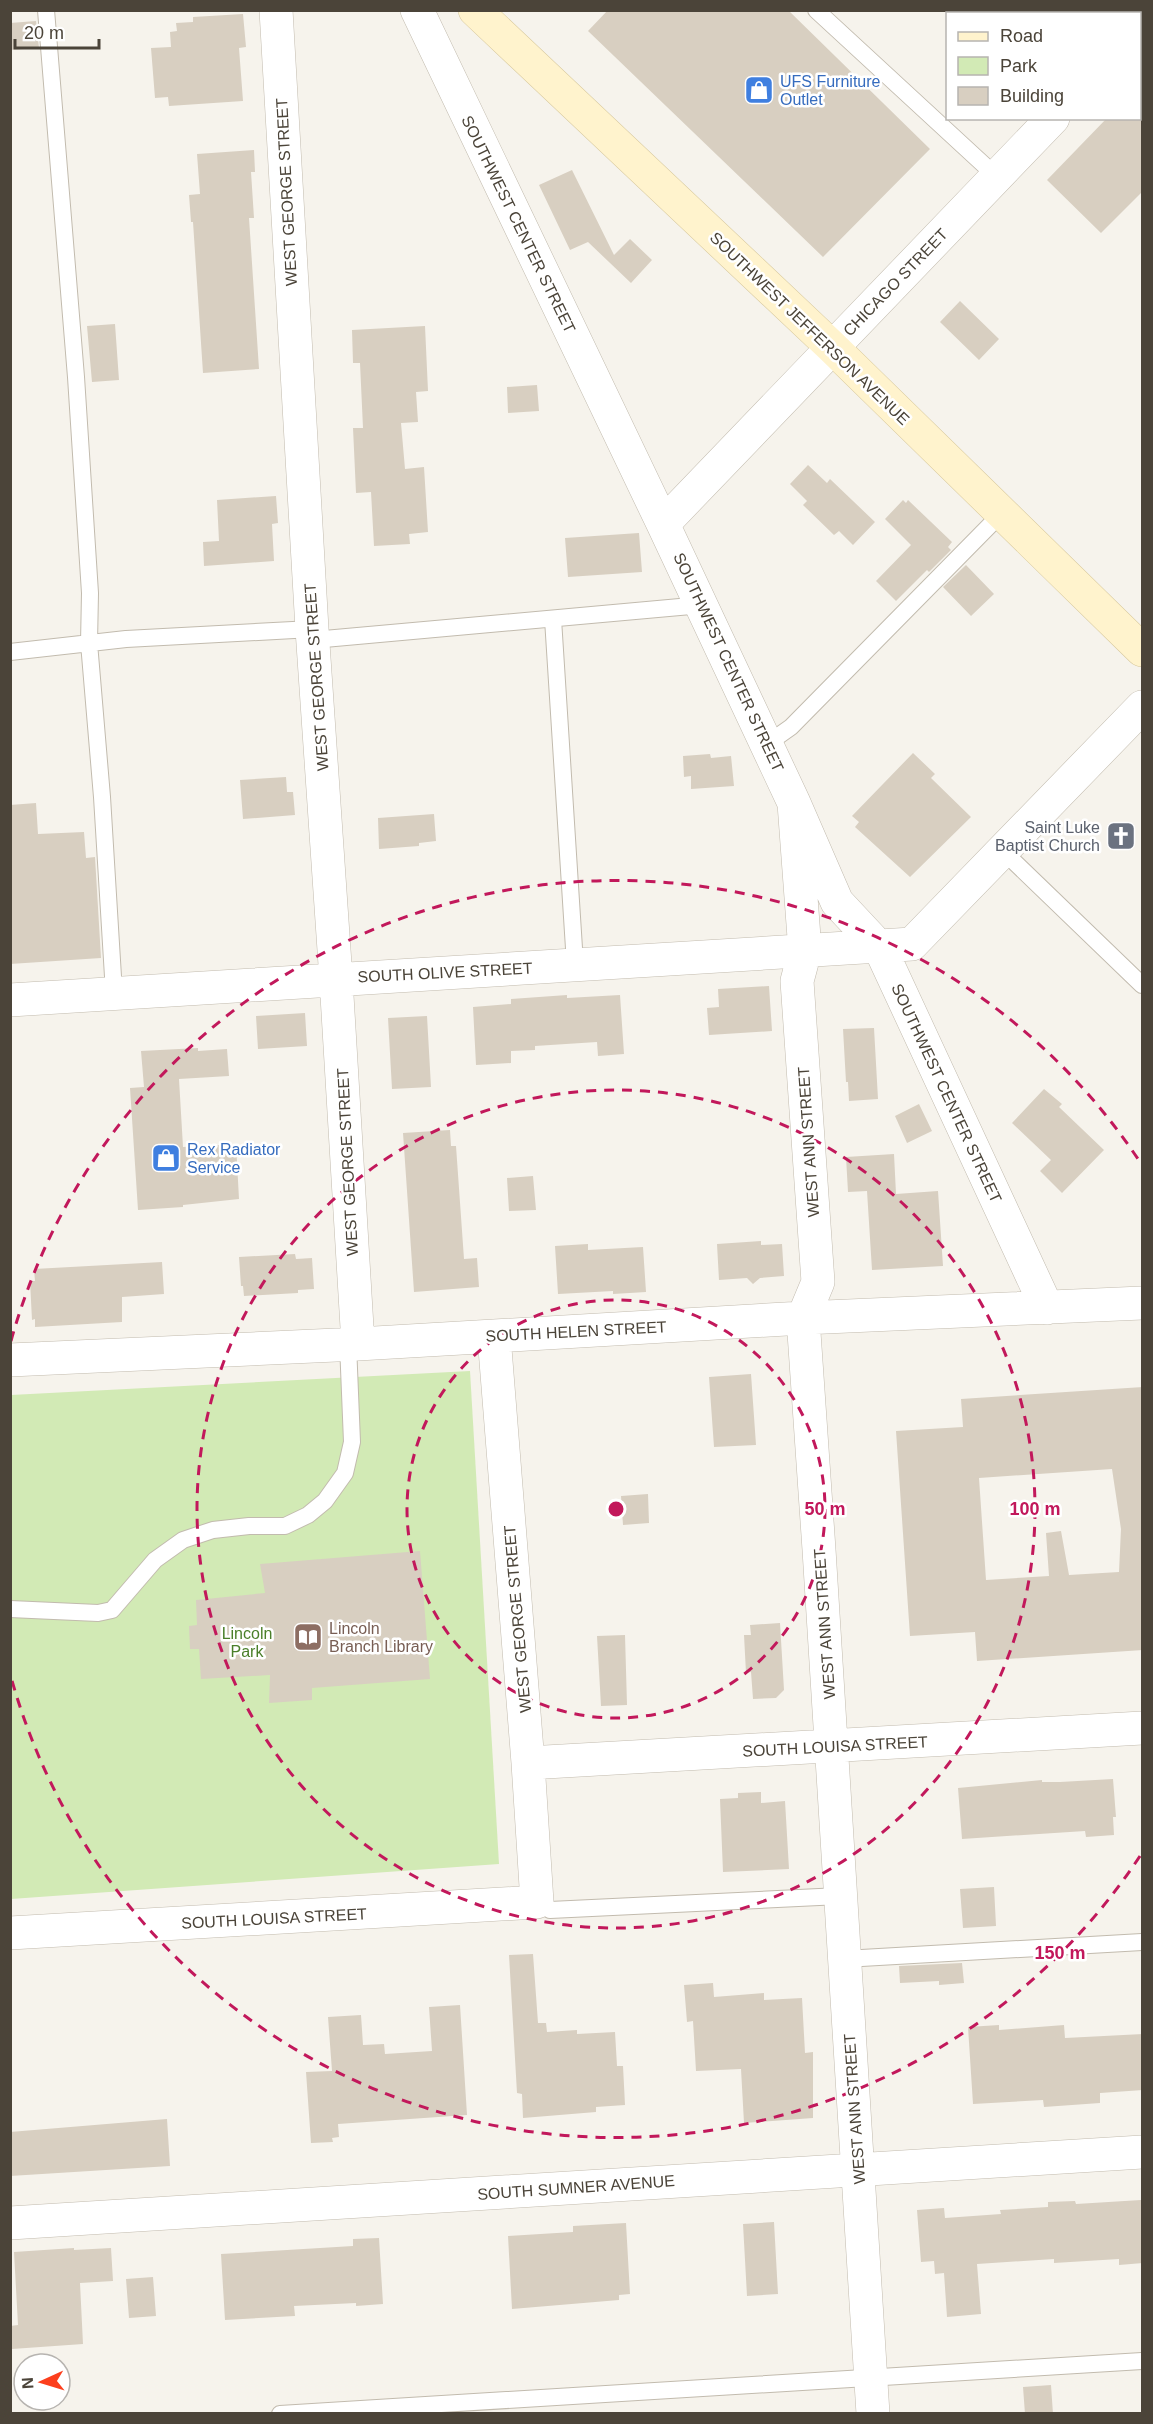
<svg xmlns="http://www.w3.org/2000/svg" width="1153" height="2424" viewBox="0 0 1153 2424" font-family="Helvetica,sans-serif">
<style>
.green{fill:#d2eab5}
.building{fill:#d8cfc1;fill-rule:evenodd}
.lines{fill:none;stroke-linecap:round;stroke-linejoin:round}
.service-casing{stroke:#c2bbae;stroke-width:18}
.minor-casing{stroke:#c2bbae;stroke-width:34}
.secondary-casing{stroke:#d6c79b;stroke-width:34}
.service{stroke:#fff;stroke-width:16}
.minor{stroke:#fff;stroke-width:33}
.secondary{stroke:#fff3cd;stroke-width:33}
.ring{fill:none;stroke:#c2185b;stroke-width:3;stroke-dasharray:10 8}
.labels{text-anchor:middle;stroke-width:5;stroke-linejoin:round;paint-order:stroke}
.shop-label{font-size:16px;fill:#366cbe;stroke:#fff;text-anchor:start}
.street-label{font-size:16px;fill:#4b4439;stroke:#fff}
.worship-label{font-size:16px;fill:#5b616d;stroke:#fff;text-anchor:end}
.education-label{font-size:16px;fill:#785e54;stroke:#fff;text-anchor:start}
.park-label{font-size:16px;fill:#4a7f2a;stroke:#fff}
.centre{fill:#c2185b;stroke:#fff;stroke-width:3}
.ring-label{font-size:18px;text-anchor:middle;font-weight:bold;fill:#c2185b;stroke:#fff;stroke-width:5;stroke-linejoin:round;paint-order:stroke}
</style>
<rect width="100%" height="100%" fill="#f6f3ec"/>
<!-- green -->
<path class="green" d="M 470,1371 L 499,1864 L 11,1899 L 11,1395 Z"/>
<!-- building -->
<path class="building" d="M 608,10 L 788,10 L 930,149 L 823,257 L 588,31 Z
M 243,14 L 246,47 L 239,48 L 243,101 L 169,106 L 168,97 L 155,98 L 151,48 L 171,47 L 170,32 L 177,31 L 176,23 L 193,22 L 193,17 Z
M 36,21 L 39,48 L 10,50 L 10,23 Z
M 1107,118 L 1143,118 L 1143,191 L 1101,233 L 1047,180 Z
M 254,150 L 255,172 L 251,172 L 254,218 L 249,218 L 259,369 L 203,373 L 193,222 L 191,222 L 189,195 L 200,194 L 197,154 Z
M 572,170 L 614,255 L 630,239 L 652,260 L 631,283 L 588,242 L 570,250 L 539,185 Z
M 960,301 L 999,339 L 979,360 L 940,322 Z
M 115,324 L 119,380 L 92,382 L 87,326 Z
M 425,326 L 428,391 L 416,392 L 418,422 L 401,423 L 405,469 L 424,467 L 428,532 L 409,534 L 410,544 L 374,546 L 371,492 L 356,493 L 353,428 L 363,428 L 360,363 L 353,363 L 352,330 Z
M 537,385 L 539,411 L 508,413 L 507,387 Z
M 808,465 L 827,483 L 830,479 L 875,522 L 853,545 L 839,531 L 834,535 L 803,505 L 807,501 L 790,484 Z
M 276,496 L 278,523 L 272,524 L 274,561 L 204,566 L 203,542 L 219,541 L 217,500 Z
M 903,500 L 906,503 L 908,500 L 952,542 L 948,547 L 951,550 L 929,572 L 927,570 L 896,601 L 876,581 L 911,545 L 885,519 Z
M 639,533 L 642,572 L 568,577 L 565,538 Z
M 966,565 L 994,594 L 971,616 L 943,587 Z
M 913,753 L 935,774 L 931,778 L 971,817 L 910,877 L 855,827 L 859,822 L 852,816 Z
M 710,754 L 711,758 L 731,756 L 734,786 L 691,789 L 691,776 L 684,777 L 683,756 Z
M 286,777 L 287,792 L 293,792 L 295,815 L 243,819 L 240,780 Z
M 36,803 L 38,834 L 84,832 L 86,858 L 95,857 L 101,958 L 10,964 L 10,805 Z
M 434,814 L 436,841 L 419,843 L 419,846 L 379,849 L 378,818 Z
M 769,986 L 772,1031 L 709,1035 L 707,1008 L 719,1007 L 718,989 Z
M 567,995 L 567,998 L 620,995 L 624,1054 L 598,1056 L 597,1042 L 535,1046 L 535,1050 L 511,1051 L 511,1063 L 476,1065 L 473,1007 L 511,1004 L 511,999 Z
M 305,1013 L 307,1046 L 258,1049 L 256,1016 Z
M 427,1016 L 431,1087 L 392,1089 L 388,1018 Z
M 874,1028 L 878,1099 L 849,1101 L 848,1082 L 846,1082 L 843,1029 Z
M 198,1048 L 198,1051 L 227,1049 L 229,1076 L 179,1079 L 183,1147 L 236,1144 L 239,1199 L 183,1205 L 183,1207 L 138,1210 L 130,1088 L 144,1087 L 141,1051 Z
M 1044,1089 L 1062,1104 L 1059,1107 L 1104,1150 L 1062,1193 L 1040,1171 L 1051,1160 L 1012,1123 Z
M 919,1104 L 932,1131 L 907,1143 L 895,1116 Z
M 450,1130 L 451,1146 L 456,1146 L 464,1259 L 477,1258 L 479,1287 L 414,1292 L 403,1133 Z
M 894,1154 L 896,1194 L 938,1191 L 943,1266 L 872,1270 L 867,1191 L 848,1192 L 846,1157 Z
M 533,1176 L 536,1210 L 509,1211 L 507,1178 Z
M 761,1241 L 761,1245 L 782,1244 L 784,1276 L 760,1278 L 753,1284 L 747,1278 L 719,1280 L 717,1244 Z
M 588,1244 L 588,1250 L 643,1247 L 646,1292 L 613,1294 L 613,1291 L 558,1294 L 555,1246 Z
M 295,1254 L 296,1259 L 312,1258 L 314,1289 L 298,1290 L 298,1293 L 244,1296 L 243,1286 L 241,1286 L 239,1257 Z
M 162,1262 L 164,1294 L 122,1297 L 122,1322 L 35,1327 L 35,1319 L 32,1320 L 30,1281 L 35,1281 L 34,1269 Z
M 751,1374 L 756,1445 L 714,1447 L 709,1377 Z
M 1143,1387 L 1143,1650 L 977,1661 L 975,1632 L 910,1636 L 896,1431 L 963,1427 L 961,1399 ZM 1112,1469 L 1121,1529 L 1119,1572 L 1069,1575 L 1061,1531 L 1046,1533 L 1049,1576 L 986,1580 L 979,1478 Z
M 648,1494 L 649,1523 L 623,1525 L 621,1496 Z
M 420,1551 L 430,1679 L 312,1688 L 312,1700 L 269,1703 L 270,1675 L 201,1679 L 199,1649 L 190,1649 L 189,1626 L 197,1625 L 196,1600 L 265,1593 L 260,1564 Z
M 780,1623 L 784,1690 L 776,1698 L 753,1699 L 751,1672 L 746,1673 L 744,1635 L 751,1635 L 750,1625 Z
M 625,1635 L 627,1705 L 601,1706 L 597,1636 Z
M 1113,1779 L 1116,1817 L 1113,1817 L 1114,1835 L 1086,1837 L 1085,1831 L 962,1839 L 958,1788 L 1042,1780 L 1042,1782 L 1060,1782 Z
M 761,1792 L 761,1803 L 785,1801 L 789,1869 L 723,1872 L 720,1799 L 738,1798 L 738,1793 Z
M 994,1887 L 996,1926 L 963,1928 L 960,1889 Z
M 533,1954 L 538,2023 L 546,2023 L 547,2032 L 577,2030 L 577,2034 L 615,2032 L 617,2066 L 623,2066 L 625,2105 L 596,2107 L 596,2112 L 523,2118 L 522,2094 L 517,2093 L 509,1955 Z
M 962,1963 L 964,1983 L 939,1985 L 939,1981 L 900,1983 L 899,1966 Z
M 713,1983 L 714,1997 L 764,1993 L 764,2000 L 802,1998 L 805,2053 L 813,2052 L 813,2118 L 744,2123 L 741,2069 L 696,2071 L 693,2021 L 687,2022 L 684,1985 Z
M 460,2005 L 467,2115 L 338,2124 L 339,2137 L 332,2138 L 333,2142 L 311,2143 L 306,2072 L 332,2071 L 328,2017 L 361,2015 L 363,2045 L 384,2044 L 385,2054 L 432,2051 L 429,2007 Z
M 999,2025 L 999,2030 L 1064,2025 L 1065,2038 L 1143,2034 L 1143,2090 L 1100,2093 L 1100,2103 L 1044,2107 L 1043,2100 L 973,2104 L 968,2027 Z
M 167,2119 L 170,2166 L 10,2176 L 10,2132 Z
M 1141,2200 L 1143,2263 L 1119,2265 L 1119,2259 L 1054,2263 L 1054,2259 L 977,2264 L 981,2314 L 947,2317 L 944,2273 L 935,2274 L 934,2261 L 921,2262 L 917,2210 L 944,2208 L 945,2218 L 1001,2214 L 1000,2210 L 1048,2207 L 1048,2202 L 1075,2201 L 1076,2204 Z
M 774,2222 L 778,2294 L 747,2296 L 743,2224 Z
M 626,2223 L 630,2294 L 619,2295 L 619,2300 L 512,2309 L 508,2236 L 573,2232 L 573,2226 Z
M 379,2238 L 383,2304 L 356,2306 L 356,2303 L 294,2306 L 295,2316 L 225,2320 L 221,2254 L 353,2246 L 353,2239 Z
M 74,2248 L 74,2250 L 111,2248 L 113,2281 L 80,2283 L 83,2344 L 12,2349 L 10,2326 L 18,2325 L 14,2252 Z
M 153,2277 L 156,2316 L 129,2318 L 126,2279 Z
M 1051,2385 L 1053,2414 L 1025,2414 L 1023,2387 Z"/>
<g class="lines">
<!-- service casing -->
<g class="service-casing">
<path id="service" d="M 46,10 L 76,377 L 90,593 L 89,643 L 102,797 L 114,993
M 816,10 L 996,176
M 553,619 L 575,964
M 313,640 L 702,605
M 10,652 L 126,639 L 312,629
M 767,744 L 791,727 L 1002,513
M 1003,851 L 1142,985
M 10,1609 L 98,1613 L 112,1610 L 155,1560 L 183,1540 L 213,1530 L 249,1526 L 285,1526 L 308,1515 L 325,1501 L 345,1473 L 352,1442 L 348,1344
M 537,1902 L 550,1910 L 840,1896
M 844,1959 L 1142,1942
M 280,2414 L 1142,2361"/>
</g>
<!-- minor casing -->
<g class="minor-casing">
<path id="minor" d="M 276,10 L 312,629 L 336,979 L 358,1344
M 417,10 L 663,524 L 794,803 L 837,902 L 880,948 L 1047,1308
M 1140,30 L 1142,27
M 663,524 L 1053,118
M 794,803 L 805,951 L 797,981 L 818,1282 L 803,1318 C 829,1683 851,2048 873,2414
M 10,1000 L 912,944 L 1142,707
M 10,1360 L 358,1344 L 803,1318 L 1142,1303
M 528,1763 L 1142,1728
M 10,1933 L 537,1902 L 528,1763 L 494,1336
M 10,2223 L 1142,2152"/>
</g>
<!-- secondary casing -->
<g class="secondary-casing">
<path id="secondary" d="M 475,10 L 832,347 L 1142,650"/>
</g>
<!-- service -->
<use href="#service" class="service"/>
<!-- minor -->
<use href="#minor" class="minor"/>
<!-- secondary -->
<use href="#secondary" class="secondary"/>
</g>
<!-- distance rings -->
<g class="ring">
<circle cx="616" cy="1509" r="209"/>
<circle cx="616" cy="1509" r="419"/>
<path d="M1140 1856A628 628 0 0 1 11 1677M11 1341A628 628 0 0 1 1140 1162"/>
</g>
<!-- icons -->
<defs>
<g id="shop-square" transform="scale(1.5)"><rect x="-9" y="-9" width="18" height="18" rx="4" fill="#3f7fe0" stroke="#fff"/><path d="M-5-2.5h2.3a2.7 3.5 0 0 1 5.4 0H5L5.5 6h-11ZM-1.5-2.5h3a1.5 2.3 0 0 0-3 0Z" fill="#fff"/></g>
<g id="church-square" transform="scale(1.5)"><rect x="-9" y="-9" width="18" height="18" rx="4" fill="#6b7280" stroke="#fff"/><path d="M-1.2-6h2.4v3.5h3.3v2.4h-3.3V6h-2.4V-.1h-3.3v-2.4h3.3Z" fill="#fff"/></g>
<g id="library-square" transform="scale(1.5)"><rect x="-9" y="-9" width="18" height="18" rx="4" fill="#8d6e63" stroke="#fff"/><path d="M-6-4Q-3-5.5-.7-3.5V5Q-3 3-6 4ZM6-4Q3-5.5 .7-3.5V5Q3 3 6 4Z" fill="#fff"/></g>
</defs>
<g fill-rule="evenodd">
<use href="#shop-square" x="759" y="90"/>
<use href="#church-square" x="1121" y="836"/>
<use href="#shop-square" x="166" y="1158"/>
<use href="#library-square" x="308" y="1637"/>
</g>
<g class="labels">
<!-- shop labels -->
<g class="shop-label">
<text x="780" y="87">UFS Furniture<tspan x="780" dy="18">Outlet</tspan></text>
<text x="187" y="1155">Rex Radiator<tspan x="187" dy="18">Service</tspan></text>
</g>
<!-- street labels -->
<g class="street-label">
<text transform="translate(286 192) rotate(-93)" y="6">WEST GEORGE STREET</text>
<text transform="translate(519 224) rotate(64)" y="6">SOUTHWEST CENTER STREET</text>
<text transform="translate(895 282) rotate(-46)" y="6">CHICAGO STREET</text>
<text transform="translate(810 328) rotate(44)" y="6">SOUTHWEST JEFFERSON AVENUE</text>
<text transform="translate(729 662) rotate(65)" y="6">SOUTHWEST CENTER STREET</text>
<text transform="translate(316 677) rotate(-94)" y="6">WEST GEORGE STREET</text>
<text transform="translate(445 972) rotate(-3)" y="6">SOUTH OLIVE STREET</text>
<text transform="translate(947 1093) rotate(65)" y="6">SOUTHWEST CENTER STREET</text>
<text transform="translate(808 1142) rotate(-94)" y="6">WEST ANN STREET</text>
<text transform="translate(347 1162) rotate(-93)" y="6">WEST GEORGE STREET</text>
<text transform="translate(576 1331) rotate(-3)" y="6">SOUTH HELEN STREET</text>
<text transform="translate(517 1619) rotate(-95)" y="6">WEST GEORGE STREET</text>
<text transform="translate(824 1624) rotate(-94)" y="6">WEST ANN STREET</text>
<text transform="translate(835 1746) rotate(-3)" y="6">SOUTH LOUISA STREET</text>
<text transform="translate(274 1918) rotate(-3)" y="6">SOUTH LOUISA STREET</text>
<text transform="translate(854 2109) rotate(-94)" y="6">WEST ANN STREET</text>
<text transform="translate(576 2187) rotate(-4)" y="6">SOUTH SUMNER AVENUE</text>
</g>
<!-- worship labels -->
<g class="worship-label">
<text x="1100" y="833">Saint Luke<tspan x="1100" dy="18">Baptist Church</tspan></text>
</g>
<!-- education labels -->
<g class="education-label">
<text x="329" y="1634">Lincoln<tspan x="329" dy="18">Branch Library</tspan></text>
</g>
<!-- park labels -->
<g class="park-label">
<text x="247" y="1639">Lincoln<tspan x="247" dy="18">Park</tspan></text>
</g>
</g>
<circle cx="616" cy="1509" r="9" class="centre"/>
<g class="ring-label">
<text x="825" y="1515">50 m</text>
<text x="1035" y="1515">100 m</text>
<text x="1060" y="1959">150 m</text>
</g>
<!-- border -->
<rect width="1153" height="2424" fill="none" stroke="#4b4439" stroke-width="24"/>
<!-- legend -->
<rect x="946" y="12" width="195" height="108" fill="#ffffff" stroke="#b7b4b0" stroke-width="1.5"/>
<rect x="958" y="32" width="30" height="9" fill="#fff3cd" stroke="#b7b4b0" stroke-width="1.5"/>
<text x="1000" y="42" font-size="18" fill="#4b4439">Road</text>
<rect x="958" y="57" width="30" height="18" fill="#d2eab5" stroke="#b7b4b0" stroke-width="1.5"/>
<text x="1000" y="72" font-size="18" fill="#4b4439">Park</text>
<rect x="958" y="87" width="30" height="18" fill="#d8cfc1" stroke="#b7b4b0" stroke-width="1.5"/>
<text x="1000" y="102" font-size="18" fill="#4b4439">Building</text>
<!-- north arrow -->
<g transform="translate(42 2382) rotate(266)"><circle r="28" fill="#ffffff" stroke="#b7b4b0" stroke-width="1.5"/>
<path d="M0-4.5L10 22L0 15L-10 22Z" fill="#fc3f1d"/>
<text y="-9" font-size="16" font-weight="bold" text-anchor="middle" fill="#4b4439">N</text>
</g>
<!-- scale -->
<path d="M15 39v9h84v-9" fill="none" stroke="#4b4439" stroke-width="3"/>
<text x="24" y="39" font-size="18" fill="#4b4439" stroke="#ffffff" stroke-width="4.5" paint-order="stroke">20 m</text>
</svg>
